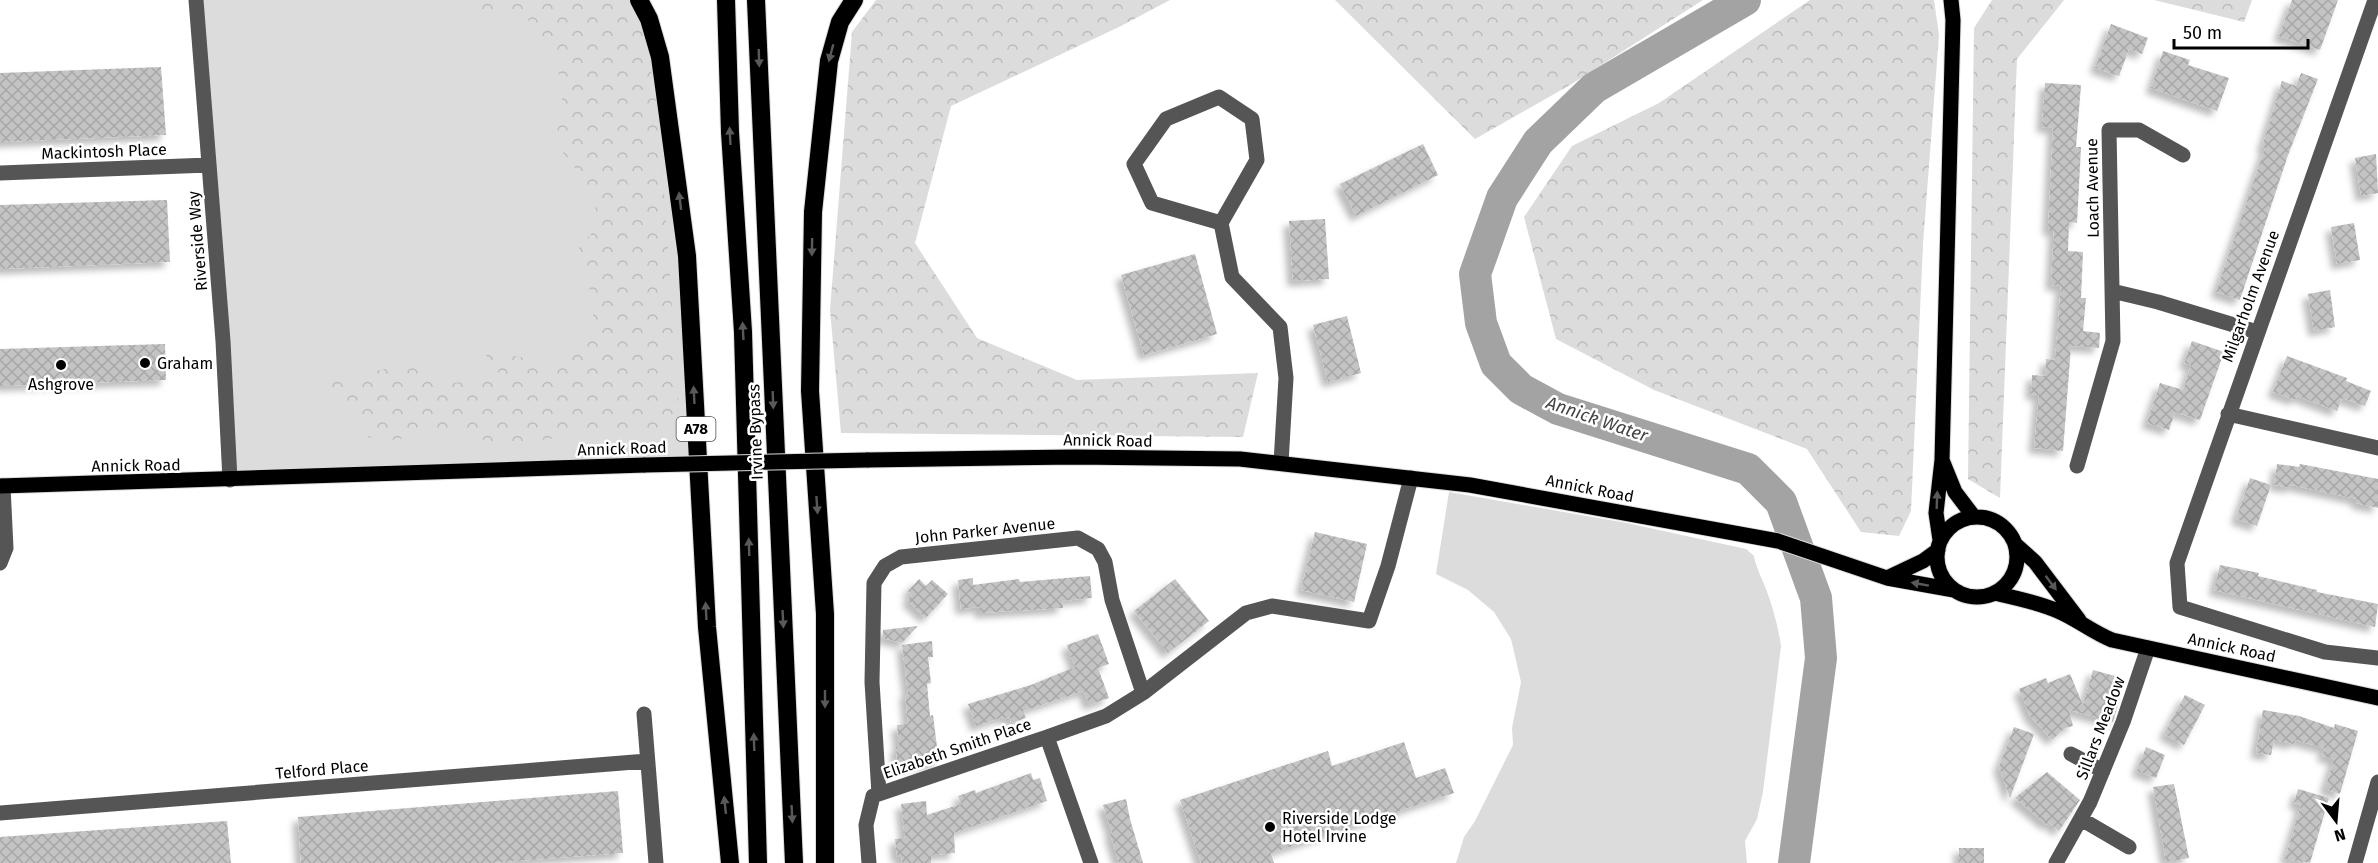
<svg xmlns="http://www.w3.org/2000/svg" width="2378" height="863" viewBox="0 0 2378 863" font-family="'Fira Sans',sans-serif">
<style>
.grass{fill:#dcdcdc}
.forest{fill:url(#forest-crowns)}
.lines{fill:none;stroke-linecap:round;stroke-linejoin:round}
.river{stroke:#a3a3a3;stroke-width:32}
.building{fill:url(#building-cross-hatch);filter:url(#shadow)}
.major-casing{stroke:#dbdbdb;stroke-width:17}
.highway-casing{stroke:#dbdbdb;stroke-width:20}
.minor{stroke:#555;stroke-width:15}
.major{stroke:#000;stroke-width:15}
.highway{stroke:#000;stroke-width:18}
.major-bridge-casing{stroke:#dbdbdb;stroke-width:17;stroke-linecap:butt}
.major-bridge{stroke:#000;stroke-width:15}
.oneway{fill:#595959}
.poi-dot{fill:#000;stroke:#fff;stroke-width:2}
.labels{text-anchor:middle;stroke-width:5;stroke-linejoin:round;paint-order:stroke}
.shield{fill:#fff;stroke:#4c4c4c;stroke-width:1.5}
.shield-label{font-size:15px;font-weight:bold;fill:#000}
.street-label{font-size:16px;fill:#000;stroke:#fff}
.poi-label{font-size:16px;fill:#000;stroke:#fff;text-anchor:start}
.water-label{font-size:18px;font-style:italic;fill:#444;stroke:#fff}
</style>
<defs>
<pattern id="forest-crowns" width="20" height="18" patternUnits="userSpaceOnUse" patternTransform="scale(1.5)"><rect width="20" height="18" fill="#dcdcdc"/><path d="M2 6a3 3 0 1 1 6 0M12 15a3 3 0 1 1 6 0" fill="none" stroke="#bbb"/></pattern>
<pattern id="building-cross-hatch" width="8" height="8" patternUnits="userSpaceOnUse" patternTransform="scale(1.5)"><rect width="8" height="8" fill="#c4c4c4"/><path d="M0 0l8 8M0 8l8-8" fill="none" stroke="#a7a7a7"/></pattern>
<filter id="shadow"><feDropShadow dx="-5.5" dy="5.5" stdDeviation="3" flood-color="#0004"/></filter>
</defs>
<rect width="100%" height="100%" fill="#fff"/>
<!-- grass -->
<path class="grass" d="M 202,0 L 633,0 L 662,72 L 697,464 L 230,480 Z
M 1449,492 L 1627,523 L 1746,549 L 1754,556 C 1756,567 1760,574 1764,584 C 1772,604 1778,625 1781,646 L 1763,792 L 1757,819 L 1745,841 L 1747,863 L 1456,863 L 1464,837 L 1475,821 L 1513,745 L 1512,728 L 1521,682 L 1511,639 L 1494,612 L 1468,590 L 1436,574 Z"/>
<!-- forest -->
<path class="forest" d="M 471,0 L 631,0 L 653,33 L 680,423 L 654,435 L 584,435 L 506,444 L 448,433 L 382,441 L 368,437 L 369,419 L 330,404 L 332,380 L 419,362 L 428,367 L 432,384 L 486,381 L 506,384 L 512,379 L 489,368 L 486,355 L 499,353 L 558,364 L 566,350 L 592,337 L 595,327 L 588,279 L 575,270 L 579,247 L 602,222 L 576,169 L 563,153 L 554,115 L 565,93 L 551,52 L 523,13 L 475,9 Z
M 876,0 L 1170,0 L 1121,26 L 951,106 L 915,243 L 977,338 L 1077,380 L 1258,373 L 1243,437 L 841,433 L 830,310 L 852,32 Z
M 1335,0 L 1703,0 L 1570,85 L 1475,139 Z
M 1810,0 L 1934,0 L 1939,35 L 1923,244 L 1911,511 L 1899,536 L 1861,532 L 1807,449 L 1654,390 L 1556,339 L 1524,217 L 1572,146 L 1659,103 Z
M 1992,0 L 2064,0 L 2017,59 L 2000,498 L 1968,479 L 1974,28 Z
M 2154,0 L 2252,0 L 2244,22 Z"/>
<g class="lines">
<!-- river -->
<path class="river" d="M 1745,0 L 1594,88 L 1538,142 L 1502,198 L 1475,274 L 1481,323 L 1496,364 L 1521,389 L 1558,409 L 1748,469 L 1781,502 L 1816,598 L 1821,658 L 1794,863"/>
</g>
<!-- building -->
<path class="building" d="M 2292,0 L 2338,0 L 2320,50 L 2279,36 Z
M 2111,24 L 2148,38 L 2142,54 L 2129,49 L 2119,76 L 2095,68 Z
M 2163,51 L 2190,60 L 2188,65 L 2229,78 L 2217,111 L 2151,88 Z
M 161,67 L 166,135 L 0,142 L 0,73 Z
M 2301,73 L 2318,79 L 2288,155 L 2240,300 L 2216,292 L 2265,148 L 2262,147 L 2282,81 L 2296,86 Z
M 2045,83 L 2081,85 L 2076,147 L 2081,147 L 2077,223 L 2069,222 L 2068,251 L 2083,252 L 2081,298 L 2086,298 L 2083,331 L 2100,333 L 2099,348 L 2071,346 L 2063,451 L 2034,448 L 2039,395 L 2031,394 L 2032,375 L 2045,376 L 2046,359 L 2055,360 L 2061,286 L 2051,285 L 2054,230 L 2048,230 L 2053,128 L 2042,127 Z
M 1423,144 L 1438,175 L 1356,216 L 1340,184 Z
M 2376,154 L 2378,193 L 2361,196 L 2355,158 Z
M 167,200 L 170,262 L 0,269 L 0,205 Z
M 1325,219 L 1329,279 L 1293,281 L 1289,221 Z
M 2354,223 L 2360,260 L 2337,264 L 2331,227 Z
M 1195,254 L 1217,334 L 1144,355 L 1121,275 Z
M 2330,290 L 2335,327 L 2314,331 L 2308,294 Z
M 1347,316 L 1361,373 L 1328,382 L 1313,325 Z
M 2192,341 L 2224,352 L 2200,420 L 2175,412 L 2169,430 L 2147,423 L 2160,383 L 2183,390 L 2191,365 L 2184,363 Z
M 165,344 L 166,380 L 0,386 L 0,349 Z
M 2287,356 L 2347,378 L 2346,381 L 2371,391 L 2365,406 L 2342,398 L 2337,411 L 2297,396 L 2295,400 L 2273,392 Z
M 2277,464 L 2299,467 L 2300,464 L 2378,479 L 2378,508 L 2356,503 L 2357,499 L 2291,485 L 2291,488 L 2274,485 Z
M 2250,478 L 2271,485 L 2257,526 L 2236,519 Z
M 1315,532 L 1367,544 L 1354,602 L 1301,590 Z
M 2220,565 L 2259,573 L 2258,576 L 2317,590 L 2317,592 L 2378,604 L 2375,627 L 2214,590 Z
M 1090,576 L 1092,598 L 1062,601 L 1063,608 L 980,613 L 980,607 L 961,609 L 958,580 L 973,578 L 973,585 L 1019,579 L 1020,582 Z
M 919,579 L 926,586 L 932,580 L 948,594 L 926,618 L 907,600 L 912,595 L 908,591 Z
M 1175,579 L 1209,621 L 1168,653 L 1134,611 Z
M 918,626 L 902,643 L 883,638 L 883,630 Z
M 1098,634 L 1109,664 L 1098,668 L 1109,698 L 1089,705 L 1084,691 L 1023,711 L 1026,718 L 1011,723 L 1010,717 L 1003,719 L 1003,717 L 976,726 L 968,704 L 1031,685 L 1075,667 L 1067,645 Z
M 932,641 L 933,657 L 928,657 L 931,683 L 927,684 L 930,716 L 933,715 L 939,763 L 907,766 L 907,762 L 897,763 L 896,747 L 899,747 L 897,725 L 908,724 L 905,693 L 908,693 L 902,645 Z
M 2093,670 L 2115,676 L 2111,688 L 2122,691 L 2113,722 L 2069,710 L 2073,726 L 2065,728 L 2052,740 L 2030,716 L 2019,689 L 2046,678 L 2048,683 L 2070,674 L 2083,705 Z
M 2185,695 L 2205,705 L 2184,745 L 2164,734 Z
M 2263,710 L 2299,716 L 2334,728 L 2335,724 L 2358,731 L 2340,794 L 2325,789 L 2334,759 L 2322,756 L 2325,748 L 2295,740 L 2294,744 L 2274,740 L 2271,755 L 2256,753 Z
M 2014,727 L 2034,734 L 2010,798 L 1999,767 Z
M 1404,742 L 1416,778 L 1445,768 L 1454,793 L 1271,853 L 1274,863 L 1201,863 L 1180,800 L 1328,751 L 1332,766 Z
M 2146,747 L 2165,755 L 2156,778 L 2137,771 Z
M 2047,772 L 2080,800 L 2059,831 L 2048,822 L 2047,825 L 2015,798 Z
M 1031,773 L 1033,780 L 1040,778 L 1047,801 L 954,833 L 955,853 L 931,855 L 931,863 L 902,863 L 901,857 L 897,857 L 895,839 L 905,838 L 901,804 L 926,801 L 927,815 L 961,804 L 958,796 L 975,790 L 976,793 Z
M 2174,784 L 2189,858 L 2166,862 L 2153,787 Z
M 2298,789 L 2329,798 L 2310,863 L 2285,859 L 2301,805 L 2294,803 Z
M 618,791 L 623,853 L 489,863 L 301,863 L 298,817 Z
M 1126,799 L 1130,819 L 1143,863 L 1119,863 L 1110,834 L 1112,833 L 1103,805 Z
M 227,821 L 231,863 L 0,863 L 0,837 Z
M 1959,848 L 1984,848 L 1984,863 L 1959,863 Z"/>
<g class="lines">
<!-- major casing -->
<g class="major-casing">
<path id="major" d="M 867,460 L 1076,457 L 1240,459 L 1470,485 L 1778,541 L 1887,578 L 1954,590
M 1942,460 L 1955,492 L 1974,517
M 0,486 L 645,465
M1937 557a40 40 0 1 1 80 0a40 40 0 1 1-80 0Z
M 1940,540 L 1936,513 L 1942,460 L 1953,20 L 1951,0
M 2015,544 L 2035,562 L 2079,620
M 1887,578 L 1923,561 L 1938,550
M 1994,593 C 2016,598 2037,602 2058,611 C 2077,619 2092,632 2112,640 L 2378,698"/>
</g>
<!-- highway casing -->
<g class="highway-casing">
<path id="highway" d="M 639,0 L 649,19 L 660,57 L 687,256 L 707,627 L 730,863
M 726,0 L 730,132 L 743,332 L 758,863
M 756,0 L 794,863
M 825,863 L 825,614 L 810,391 L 813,212 L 829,61 L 840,22 L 854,0"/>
</g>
<!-- minor -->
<path class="minor" d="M 196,0 L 223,341 L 230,480
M 2375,0 L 2177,563 L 2180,607 L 2325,652 L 2378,658
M 0,173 L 209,165
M 1221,223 L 1152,203 L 1134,164 L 1166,119 L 1219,97 L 1252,119 L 1257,160 L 1221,223 L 1232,277 L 1280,327 L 1286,378 L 1281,463
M 2112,291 L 2158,302 L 2257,332
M 2228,414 L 2378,448
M 2077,466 L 2113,341 L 2109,130 L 2139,130 L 2183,155
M 0,563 L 6,548 L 3,486
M 644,714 L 656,863
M 2071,754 L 2103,771
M 879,794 L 872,682 L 874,583 L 885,566 L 901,557 L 1078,538 L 1098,549 L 1105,562 L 1112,600 L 1143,693
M 0,813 L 647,761
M 2081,819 L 2129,847
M 869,863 L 866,825 L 873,796 L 1047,737
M 1091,863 L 1047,737 L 1106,716 L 1143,693 L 1246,613 L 1272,606 L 1369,621 L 1388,566 L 1411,478
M 2056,863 L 2090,802 L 2123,722 L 2148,648
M 2355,863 L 2378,782"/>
<!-- major -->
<use href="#major" class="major"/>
<!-- highway -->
<use href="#highway" class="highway"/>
<!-- major-bridge casing -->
<g class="major-bridge-casing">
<path id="major-bridge" d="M 645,465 L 867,460"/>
</g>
<!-- major-bridge -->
<use href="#major-bridge" class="major-bridge"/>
</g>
<!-- one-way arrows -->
<defs><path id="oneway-solid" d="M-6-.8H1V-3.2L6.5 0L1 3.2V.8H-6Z" transform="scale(1.5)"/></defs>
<g class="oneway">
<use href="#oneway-solid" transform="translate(831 53) rotate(105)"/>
<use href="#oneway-solid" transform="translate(759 58) rotate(88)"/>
<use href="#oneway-solid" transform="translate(730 136) rotate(-93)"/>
<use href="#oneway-solid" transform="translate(680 201) rotate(-97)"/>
<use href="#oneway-solid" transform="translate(812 247) rotate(91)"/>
<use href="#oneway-solid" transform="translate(743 331) rotate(-93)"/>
<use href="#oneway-solid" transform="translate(694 395) rotate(-93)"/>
<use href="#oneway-solid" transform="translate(773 400) rotate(88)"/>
<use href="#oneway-solid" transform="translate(1937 500) rotate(-88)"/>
<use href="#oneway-solid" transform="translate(817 505) rotate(86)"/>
<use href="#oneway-solid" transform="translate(749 547) rotate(-92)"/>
<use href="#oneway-solid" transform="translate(2051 583) rotate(53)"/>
<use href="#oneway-solid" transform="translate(1920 584) rotate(-170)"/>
<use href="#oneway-solid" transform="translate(706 611) rotate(-93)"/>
<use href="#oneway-solid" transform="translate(783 619) rotate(87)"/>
<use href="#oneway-solid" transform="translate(825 699) rotate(90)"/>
<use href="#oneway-solid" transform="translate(754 742) rotate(-92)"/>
<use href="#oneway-solid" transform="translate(725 805) rotate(-96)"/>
<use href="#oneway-solid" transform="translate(792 814) rotate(87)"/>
</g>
<!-- markers -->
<g class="poi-dot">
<circle cx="145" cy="363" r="6"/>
<circle cx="61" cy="365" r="6"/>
<circle cx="1270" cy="827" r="6"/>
</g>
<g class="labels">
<!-- shield labels -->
<rect class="shield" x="676.5" y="417" width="39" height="24" rx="4.5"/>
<g class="shield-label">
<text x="696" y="434">A78</text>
</g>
<!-- street labels -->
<g class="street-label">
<text transform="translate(104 151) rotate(-2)" y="6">Mackintosh Place</text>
<text transform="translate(2092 188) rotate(-91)" y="6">Loach Avenue</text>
<text transform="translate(197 241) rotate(-95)" y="6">Riverside Way</text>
<text transform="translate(2250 296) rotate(-70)" y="6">Milgarholm Avenue</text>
<text transform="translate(755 432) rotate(-92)" y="6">Irvine Bypass</text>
<text transform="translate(1108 440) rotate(1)" y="6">Annick Road</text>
<text transform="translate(622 448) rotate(-2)" y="6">Annick Road</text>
<text transform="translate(136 465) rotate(-1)" y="6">Annick Road</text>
<text transform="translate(1590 488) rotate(11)" y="6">Annick Road</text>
<text transform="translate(985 530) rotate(-6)" y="6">John Parker Avenue</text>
<text transform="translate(2232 647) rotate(12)" y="6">Annick Road</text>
<text transform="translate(2100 728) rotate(-69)" y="6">Sillars Meadow</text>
<text transform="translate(957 748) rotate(-19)" y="6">Elizabeth Smith Place</text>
<text transform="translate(322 769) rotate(-5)" y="6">Telford Place</text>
</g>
<!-- poi labels -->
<g class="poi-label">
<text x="157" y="369">Graham</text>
<text x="61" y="390" text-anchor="middle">Ashgrove</text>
<text x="1282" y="824">Riverside Lodge<tspan x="1282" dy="18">Hotel Irvine</tspan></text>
</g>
<!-- water labels -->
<g class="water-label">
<text transform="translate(1597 419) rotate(19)" y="6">Annick Water</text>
</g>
</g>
<!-- north arrow -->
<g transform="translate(2336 821) rotate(164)" stroke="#ffffff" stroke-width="4.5" paint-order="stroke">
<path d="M0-4.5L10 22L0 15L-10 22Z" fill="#000000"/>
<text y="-9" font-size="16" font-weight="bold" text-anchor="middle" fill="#000000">N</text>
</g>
<!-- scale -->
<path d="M2174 39v9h134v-9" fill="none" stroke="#000000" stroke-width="3"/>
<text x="2183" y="39" font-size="18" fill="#000000" stroke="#ffffff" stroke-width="4.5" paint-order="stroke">50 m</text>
</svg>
